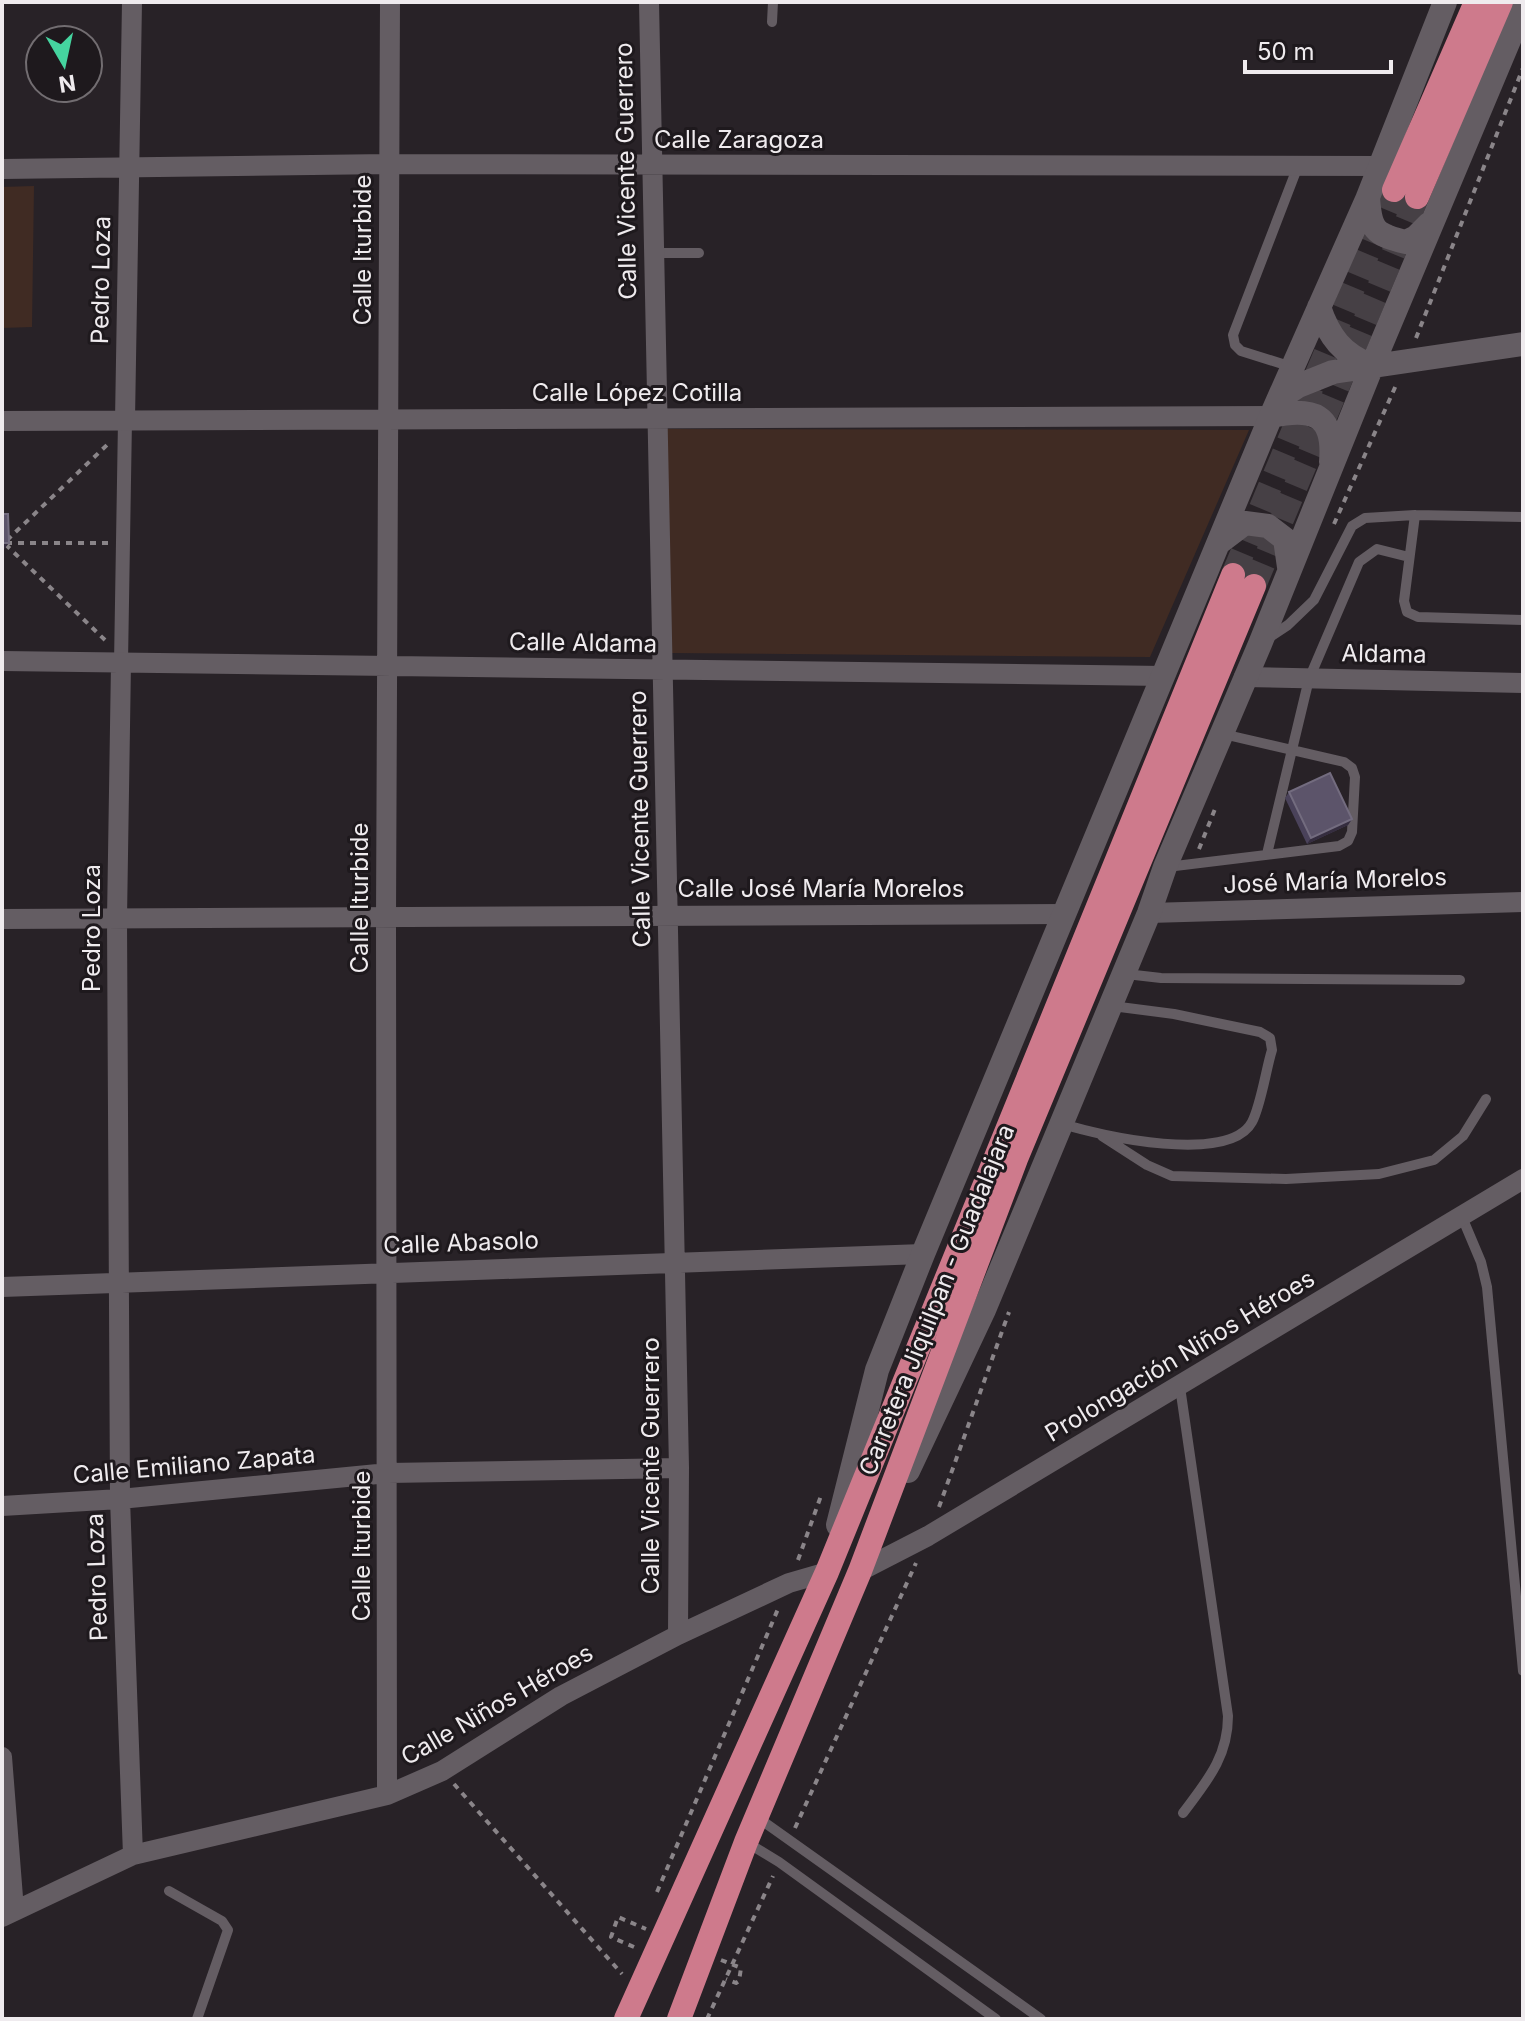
<svg xmlns="http://www.w3.org/2000/svg" width="1525" height="2021" viewBox="0 0 1525 2021" font-family="Inter,sans-serif">
<style>
.green{fill:#402b23}
.lines{fill:none;stroke-linecap:round;stroke-linejoin:round}
.trunk-tunnel{stroke:#464045;stroke-width:24;stroke-dasharray:24 12;stroke-linecap:butt}
.path{stroke:#8a8589;stroke-width:4;stroke-dasharray:6 6;stroke-linecap:butt}
.service{stroke:#645d63;stroke-width:10}
.pedestrian{stroke:#645d63;stroke-width:14}
.minor{stroke:#645d63;stroke-width:20}
.tertiary{stroke:#645d63;stroke-width:24}
.trunk{stroke:#ce7a8c;stroke-width:24}
.wall{fill:#4a425a}
.shaded-wall{fill:#352d3f}
.building{fill:#5c546a;stroke:#736c7f;stroke-width:2}
.labels{text-anchor:middle;stroke-width:6;stroke-linejoin:round;paint-order:stroke}
.street-label{font-size:24px;fill:#efebee;stroke:#1e191d}
</style>
<rect width="100%" height="100%" fill="#282227"/>
<!-- green -->
<path class="green" d="M 34,186 L 32,327 L 2,328 L 2,187 Z
M 667,429 L 1249,430 L 1150,657 L 670,653 Z"/>
<g class="lines">
<!-- trunk-tunnel -->
<path class="trunk-tunnel" d="M 1233,575 L 1394,190
M 1254,586 L 1417,197"/>
<!-- path -->
<path class="path" d="M 1416,338 L 1523,68
M 1334,524 L 1397,383
M 6,543 L 109,543
M 105,640 L 4,543 L 108,444
M 1199,849 L 1215,809
M 939,1507 L 1009,1312
M 798,1560 L 822,1493
M 454,1784 L 622,1974
M 795,1828 L 916,1563
M 657,1892 L 778,1609
M 634,1947 L 611,1937 L 618,1917 L 646,1929
M 721,1960 L 741,1968 L 739,1981 L 736,1983 L 726,1979
M 707,2019 L 773,1876"/>
<!-- service -->
<path class="service" d="M 772,22 L 773,2
M 654,253 L 699,253
M 1292,367 L 1241,351 L 1235,345 L 1233,335 L 1298,166
M 1415,515 L 1404,601 L 1407,612 L 1418,617 L 1523,620
M 1267,639 L 1288,625 L 1314,600 L 1352,526 L 1365,518 L 1415,515 L 1523,517
M 1267,854 L 1309,679 L 1359,562 L 1377,549 L 1409,557
M 1167,867 L 1339,846 L 1348,841 L 1352,832 L 1355,777 L 1352,768 L 1344,762 L 1223,734
M 1126,974 L 1161,978 L 1460,980
M 1063,1124 C 1101,1136 1229,1165 1252,1122 C 1261,1105 1266,1069 1272,1050 L 1270,1038 L 1260,1032 L 1174,1014 L 1112,1006
M 1102,1136 L 1147,1165 L 1172,1176 L 1286,1179 L 1379,1174 L 1434,1160 L 1463,1136 L 1486,1099
M 1462,1217 L 1481,1262 L 1487,1287 L 1523,1671
M 1180,1387 L 1228,1716 C 1228,1757 1207,1781 1183,1813
M 757,1817 L 1041,2019
M 746,1842 L 779,1862 L 996,2019
M 169,1891 L 222,1921 L 228,1930 L 197,2019"/>
<!-- pedestrian -->
<path class="pedestrian" d="M 121,663 L 125,420"/>
<!-- minor -->
<path class="minor" d="M 649,2 L 679,1468 L 678,1635
M 2,169 L 389,164 L 1381,166
M 125,420 L 132,2
M 2,421 L 1271,416
M 2,661 L 1164,676
M 121,663 L 117,919 L 120,1499 L 133,1855
M 1244,677 L 1523,683
M 1149,913 L 1523,902
M 2,919 L 1065,914
M 2,1287 L 923,1254
M 2,1506 L 120,1499 L 388,1473 L 679,1468
M 860,1571 L 928,1536 L 1523,1179
M 2,1757 L 14,1910
M 387,1795 L 386,918 L 390,2
M 2,1917 L 133,1855 L 387,1795 L 442,1771 L 561,1696 L 678,1635 L 789,1583 L 827,1572"/>
<!-- tertiary -->
<path class="tertiary" d="M 1368,197 C 1370,229 1374,235 1406,242 L 1416,237 L 1429,224
M 1319,307 C 1329,337 1342,354 1372,366
M 1280,398 L 1298,386 L 1333,372 L 1523,344
M 1271,416 C 1313,407 1335,414 1331,462
M 1220,542 L 1245,523 L 1268,526 L 1285,539 L 1289,567
M 908,1471 L 984,1310 L 1149,913 L 1165,867 L 1260,644 L 1372,366 L 1523,7
M 838,1525 L 877,1370 L 923,1254 L 1271,416 L 1368,197 L 1445,2"/>
<!-- trunk -->
<path class="trunk" d="M 1394,190 L 1476,2
M 1417,197 L 1501,2
M 626,2019 L 827,1572 L 1233,575
M 679,2019 L 746,1842 L 860,1571 L 1016,1159 L 1254,586"/>
</g>
<!-- wall -->
<path class="wall" d="M 1289,792 L 1352,819 L 1348,825 L 1307,844 L 1285,798 Z"/>
<!-- shaded-wall -->
<path class="shaded-wall" d="M 2,543 L 9,543 L 2,552 Z
M 1352,819 L 1348,825 L 1307,844 L 1311,838 Z"/>
<!-- building -->
<path class="building" d="M 2,514 L 8,514 L 9,543 L 2,543 Z
M 1330,773 L 1352,819 L 1311,838 L 1289,792 Z"/>
<g class="labels">
<!-- street labels -->
<g class="street-label">
<text x="739" y="148">Calle Zaragoza</text>
<text transform="translate(626 171) rotate(-91)" y="8">Calle Vicente Guerrero</text>
<text transform="translate(363 250) rotate(-90)" y="8">Calle Iturbide</text>
<text transform="translate(101 280) rotate(-89)" y="8">Pedro Loza</text>
<text x="637" y="401">Calle López Cotilla</text>
<text transform="translate(583 643) rotate(1)" y="8">Calle Aldama</text>
<text transform="translate(1384 654) rotate(1)" y="8">Aldama</text>
<text transform="translate(640 819) rotate(-91)" y="8">Calle Vicente Guerrero</text>
<text transform="translate(1335 881) rotate(-2)" y="8">José María Morelos</text>
<text x="821" y="897">Calle José María Morelos</text>
<text transform="translate(360 898) rotate(-90)" y="8">Calle Iturbide</text>
<text transform="translate(92 928) rotate(-90)" y="8">Pedro Loza</text>
<text transform="translate(461 1243) rotate(-2)" y="8">Calle Abasolo</text>
<text transform="translate(937 1300) rotate(-68)" y="8">Carretera Jiquilpan - Guadalajara</text>
<text transform="translate(1180 1356) rotate(-31)" y="8">Prolongación Niños Héroes</text>
<text transform="translate(194 1465) rotate(-5)" y="8">Calle Emiliano Zapata</text>
<text transform="translate(651 1466) rotate(-90)" y="8">Calle Vicente Guerrero</text>
<text transform="translate(362 1546) rotate(-90)" y="8">Calle Iturbide</text>
<text transform="translate(97 1577) rotate(-92)" y="8">Pedro Loza</text>
<text transform="translate(497 1705) rotate(-30)" y="8">Calle Niños Héroes</text>
</g>
</g>
<!-- border -->
<rect width="1525" height="2021" fill="none" stroke="#efebee" stroke-width="8"/>
<!-- north arrow -->
<g transform="translate(64 64) rotate(171)"><circle r="38" fill="#1e191d" stroke="#726d71" stroke-width="2"/>
<path d="M0-6L14 30L0 20L-14 30Z" fill="#45d49f"/>
<text y="-12" font-size="22" font-weight="bold" text-anchor="middle" fill="#efebee">N</text>
</g>
<!-- scale -->
<path d="M1245 60v12h146v-12" fill="none" stroke="#efebee" stroke-width="4"/>
<text x="1257" y="60" font-size="24" fill="#efebee" stroke="#1e191d" stroke-width="6" paint-order="stroke">50 m</text>
</svg>
